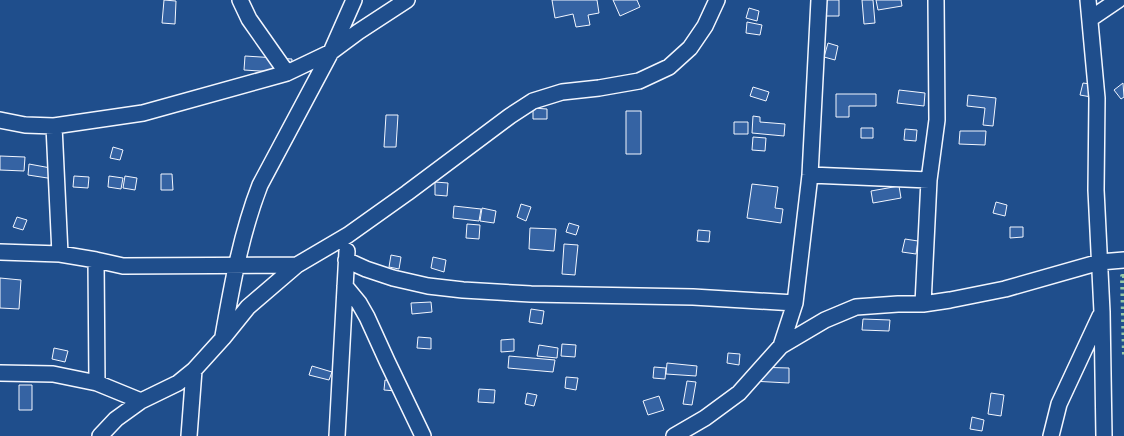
<svg xmlns="http://www.w3.org/2000/svg" width="1124" height="436" viewBox="0 0 1124 436" font-family="'Titillium Web',sans-serif">
<style>
.building{fill:#3563a3;stroke:#f2f6ff}
.lines{fill:none;stroke-linecap:round;stroke-linejoin:round}
.street-casing{stroke:#f2f6ff;stroke-width:18}
.street{stroke:#1f4e8c;stroke-width:15}
.hedge{stroke:#97c8a6;stroke-width:4;stroke-dasharray:2.5 4;stroke-linecap:butt}
</style>
<rect width="100%" height="100%" fill="#1f4e8c"/>
<!-- building -->
<path class="building" d="M 164,0 L 176,1 L 175,24 L 162,23 Z
M 552,0 L 597,0 L 599,13 L 588,15 L 590,25 L 576,27 L 573,14 L 555,18 Z
M 613,0 L 637,0 L 640,7 L 620,16 Z
M 825,0 L 839,0 L 839,16 L 825,16 Z
M 862,0 L 873,0 L 875,23 L 864,24 Z
M 876,0 L 901,0 L 902,6 L 878,10 Z
M 749,8 L 759,11 L 757,21 L 746,18 Z
M 747,22 L 762,25 L 760,35 L 746,33 Z
M 828,43 L 838,46 L 835,60 L 824,57 Z
M 245,56 L 292,59 L 291,73 L 244,70 Z
M 1083,83 L 1104,86 L 1102,99 L 1080,95 Z
M 1123,83 L 1124,97 L 1121,99 L 1114,90 Z
M 753,87 L 769,92 L 766,101 L 750,96 Z
M 899,90 L 925,93 L 924,106 L 897,103 Z
M 836,94 L 876,94 L 876,106 L 849,106 L 849,117 L 836,117 Z
M 968,95 L 996,98 L 993,126 L 983,125 L 985,108 L 967,106 Z
M 533,108 L 547,109 L 547,119 L 533,119 Z
M 626,111 L 641,111 L 641,154 L 626,154 Z
M 386,115 L 398,115 L 396,147 L 384,147 Z
M 753,116 L 760,117 L 760,122 L 785,124 L 784,136 L 752,133 Z
M 734,122 L 748,122 L 748,134 L 734,134 Z
M 861,128 L 873,128 L 873,138 L 861,138 Z
M 905,129 L 917,130 L 916,141 L 904,140 Z
M 960,131 L 986,131 L 985,145 L 959,144 Z
M 753,137 L 766,138 L 765,151 L 752,150 Z
M 113,147 L 123,150 L 120,160 L 110,158 Z
M 0,156 L 25,157 L 24,171 L 0,170 Z
M 29,164 L 56,169 L 54,179 L 28,175 Z
M 161,174 L 172,174 L 173,190 L 161,190 Z
M 74,176 L 89,177 L 88,188 L 73,187 Z
M 109,176 L 123,178 L 121,189 L 108,187 Z
M 125,176 L 137,178 L 135,190 L 123,188 Z
M 435,182 L 448,183 L 447,196 L 435,195 Z
M 752,184 L 778,187 L 775,208 L 783,209 L 781,223 L 747,218 Z
M 899,186 L 901,198 L 873,203 L 871,191 Z
M 996,202 L 1007,205 L 1005,216 L 993,213 Z
M 521,204 L 531,207 L 526,221 L 517,217 Z
M 454,206 L 481,209 L 479,221 L 453,218 Z
M 482,208 L 496,211 L 494,223 L 480,221 Z
M 17,217 L 27,220 L 23,230 L 13,227 Z
M 569,223 L 579,226 L 576,235 L 566,232 Z
M 467,224 L 480,225 L 479,239 L 466,238 Z
M 1010,227 L 1023,227 L 1023,237 L 1010,238 Z
M 530,228 L 556,229 L 554,251 L 529,249 Z
M 698,230 L 710,231 L 709,242 L 697,241 Z
M 905,239 L 918,241 L 916,254 L 902,252 Z
M 564,244 L 578,245 L 575,275 L 562,274 Z
M 391,255 L 401,257 L 399,269 L 389,267 Z
M 433,257 L 446,260 L 444,272 L 431,268 Z
M 0,278 L 21,280 L 19,309 L 0,308 Z
M 431,302 L 432,312 L 412,314 L 411,303 Z
M 531,309 L 544,311 L 542,324 L 529,322 Z
M 863,319 L 890,320 L 889,331 L 862,330 Z
M 418,337 L 431,338 L 431,349 L 417,348 Z
M 514,339 L 514,351 L 501,352 L 501,340 Z
M 562,344 L 576,345 L 575,357 L 561,356 Z
M 539,345 L 558,348 L 557,358 L 537,356 Z
M 54,348 L 68,351 L 65,362 L 52,359 Z
M 728,353 L 740,354 L 739,365 L 727,363 Z
M 509,356 L 555,360 L 553,372 L 508,368 Z
M 667,363 L 697,366 L 696,376 L 666,374 Z
M 312,366 L 332,372 L 329,380 L 309,375 Z
M 654,367 L 666,368 L 665,379 L 653,378 Z
M 752,367 L 789,368 L 789,383 L 751,381 Z
M 566,377 L 578,378 L 576,390 L 565,388 Z
M 385,380 L 397,381 L 396,391 L 384,390 Z
M 687,381 L 696,382 L 692,405 L 683,404 Z
M 19,385 L 32,385 L 32,410 L 19,410 Z
M 479,389 L 495,390 L 494,403 L 478,402 Z
M 527,393 L 537,395 L 534,406 L 525,404 Z
M 991,393 L 1004,395 L 1001,416 L 988,414 Z
M 659,396 L 664,410 L 648,415 L 643,401 Z
M 972,417 L 984,420 L 982,431 L 970,429 Z"/>
<g class="lines">
<!-- street casing -->
<g class="street-casing">
<path id="street" d="M 240,0 L 249,19 L 287,73
M 1088,0 L 1097,98 L 1096,190 L 1102,312 L 1104,436
M 1090,19 L 1118,0
M 0,120 L 25,125 L 54,126 L 143,113 L 287,73 L 331,52 L 358,32 L 407,0
M 54,126 L 60,254
M 810,175 L 929,180
M 0,252 L 60,254 L 96,260 L 123,266 L 297,265
M 96,260 L 97,383
M 346,260 L 366,269 L 393,278 L 428,286 L 463,290 L 531,294 L 693,297 L 795,303
M 345,286 L 359,303 L 367,317 L 387,361 L 423,436
M 923,304 L 929,180 L 937,120 L 936,0
M 223,336 C 232,285 241,234 260,185 L 331,52 L 354,0
M 781,346 L 795,303 L 810,175 L 819,0
M 0,373 L 53,374 L 97,383 L 141,401
M 100,436 L 116,419 L 141,401 L 178,383 L 194,370 L 223,338 L 248,307 L 297,265 L 348,235 L 407,193 L 510,116 L 533,101 L 562,92 L 599,88 L 639,81 L 669,67 L 690,48 L 705,26 L 717,0
M 189,436 L 194,370
M 337,436 L 347,251
M 674,436 L 705,418 L 739,393 L 781,346 L 825,320 L 856,307 L 898,304 L 923,304 L 950,300 L 1005,289 L 1100,262 L 1124,260
M 1051,436 L 1059,404 L 1100,316"/>
</g>
<!-- street -->
<use href="#street" class="street"/>
<!-- hedge -->
<path class="hedge" d="M 1124,276 L 1122,276 L 1124,356"/>
</g>
</svg>
